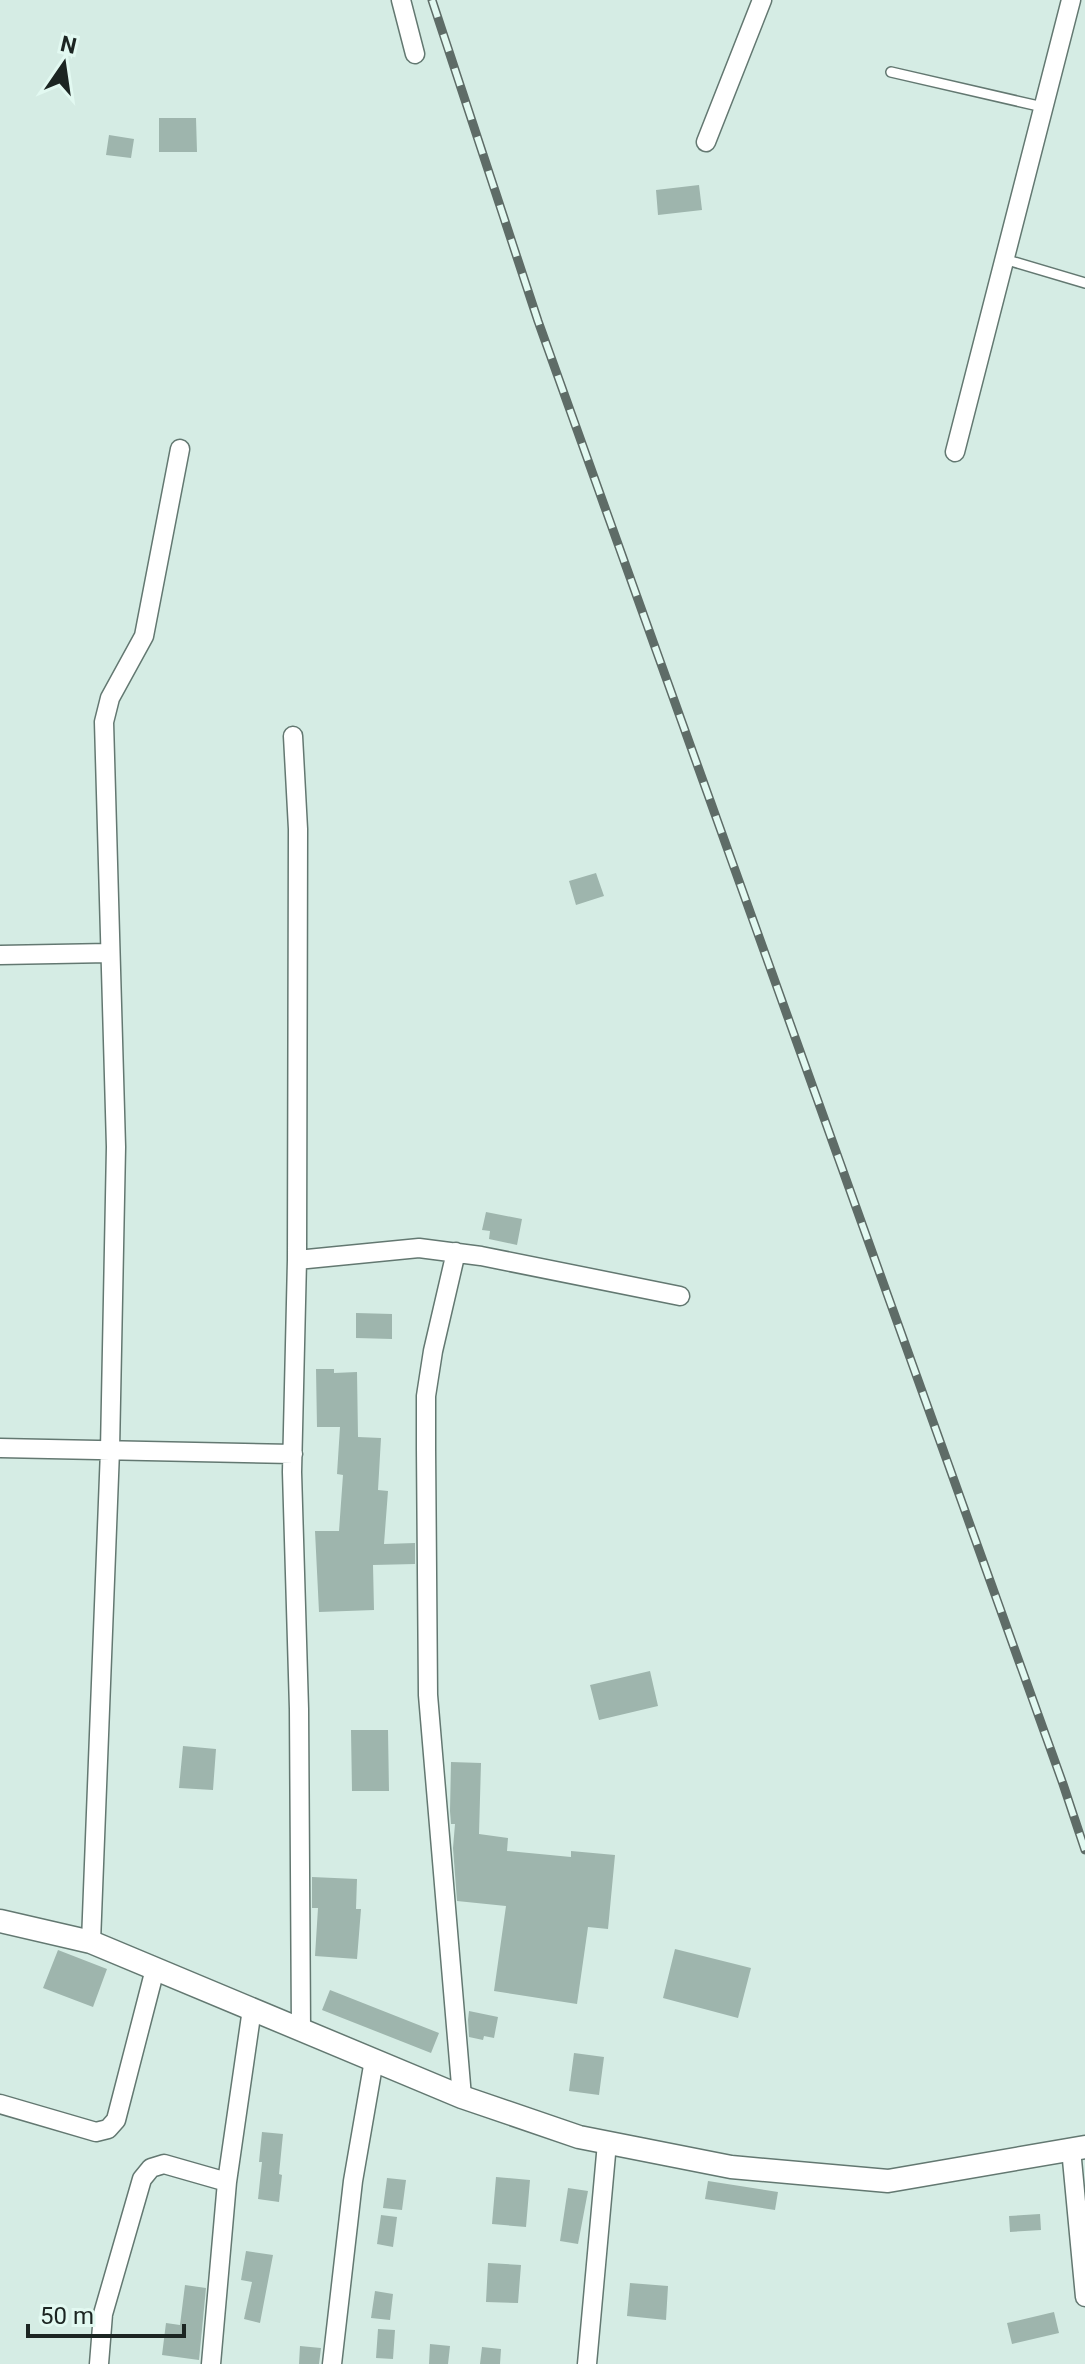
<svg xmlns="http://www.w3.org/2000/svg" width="1085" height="2364" viewBox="0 0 1085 2364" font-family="Roboto,sans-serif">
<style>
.building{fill:#9eb5ad}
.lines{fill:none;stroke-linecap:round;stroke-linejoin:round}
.service-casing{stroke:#637871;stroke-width:12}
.minor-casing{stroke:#637871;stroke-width:21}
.tertiary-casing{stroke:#637871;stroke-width:25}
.service{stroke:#fff;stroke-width:9}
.minor{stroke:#fff;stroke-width:18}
.tertiary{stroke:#fff;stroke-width:22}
.rail-casing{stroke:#5e6c67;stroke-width:9}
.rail{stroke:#e2f9f1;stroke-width:6;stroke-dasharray:18;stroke-linecap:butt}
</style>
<rect width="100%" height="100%" fill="#d5ece4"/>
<!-- building -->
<path class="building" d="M 159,118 L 196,118 L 197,152 L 159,152 Z
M 109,135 L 134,139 L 131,158 L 106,155 Z
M 699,185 L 702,210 L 658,215 L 656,190 Z
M 596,873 L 604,896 L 576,905 L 569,881 Z
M 486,1212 L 522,1219 L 517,1245 L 489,1239 L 490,1231 L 482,1230 Z
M 356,1313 L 392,1314 L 392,1339 L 356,1338 Z
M 316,1369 L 334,1369 L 334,1373 L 357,1372 L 358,1437 L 381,1438 L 378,1490 L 388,1491 L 384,1544 L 415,1543 L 415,1564 L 373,1565 L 374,1610 L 319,1612 L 315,1531 L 339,1531 L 343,1475 L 337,1474 L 340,1427 L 317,1427 Z
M 650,1671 L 658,1706 L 599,1720 L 590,1685 Z
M 351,1730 L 388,1730 L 389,1791 L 352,1791 Z
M 183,1746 L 216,1749 L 213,1790 L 179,1788 Z
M 451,1762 L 481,1763 L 479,1834 L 508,1838 L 507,1851 L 571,1857 L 571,1851 L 615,1855 L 608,1929 L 588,1927 L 577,2004 L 494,1991 L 506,1906 L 457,1901 L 453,1848 L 455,1824 L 451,1824 L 450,1811 Z
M 312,1877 L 357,1879 L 356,1909 L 361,1909 L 357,1959 L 315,1956 L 318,1908 L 312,1908 Z
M 675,1949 L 751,1968 L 738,2018 L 663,1998 Z
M 58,1950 L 107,1969 L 93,2007 L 43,1988 Z
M 330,1990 L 439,2033 L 431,2053 L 322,2010 Z
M 469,2011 L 498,2017 L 494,2038 L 484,2036 L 483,2040 L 469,2037 L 468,2020 Z
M 574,2053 L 604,2057 L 599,2095 L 569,2091 Z
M 262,2132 L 283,2134 L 279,2174 L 282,2175 L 279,2202 L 258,2199 L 262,2162 L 259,2162 Z
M 496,2177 L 530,2180 L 526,2227 L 492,2224 Z
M 387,2178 L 406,2180 L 402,2210 L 383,2208 Z
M 708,2181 L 778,2192 L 775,2210 L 705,2199 Z
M 568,2188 L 588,2191 L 578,2244 L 560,2241 Z
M 1040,2214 L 1041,2230 L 1010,2232 L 1009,2216 Z
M 381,2215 L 397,2217 L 393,2247 L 377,2244 Z
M 246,2251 L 273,2255 L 260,2323 L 244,2319 L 252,2282 L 241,2280 Z
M 488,2263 L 521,2265 L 518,2303 L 486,2302 Z
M 630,2283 L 668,2286 L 666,2320 L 627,2316 Z
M 185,2285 L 206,2288 L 199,2360 L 162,2355 L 166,2323 L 180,2325 Z
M 375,2291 L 393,2294 L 390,2320 L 371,2318 Z
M 1054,2312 L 1059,2333 L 1012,2344 L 1007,2323 Z
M 378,2329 L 395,2330 L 393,2359 L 376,2358 Z
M 430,2344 L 450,2346 L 448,2364 L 429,2364 Z
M 300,2346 L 321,2348 L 319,2364 L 299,2364 Z
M 482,2347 L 501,2349 L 500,2364 L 480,2364 Z"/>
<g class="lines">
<!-- service casing -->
<g class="service-casing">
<path id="service" d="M 891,72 L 1043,107
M 1004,259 L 1085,283"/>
</g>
<!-- minor casing -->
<g class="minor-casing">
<path id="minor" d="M 401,0 L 415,54
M 706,142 L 762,0
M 955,452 L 1071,0
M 293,736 L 298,829 L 297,1260 L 292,1472 L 299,1709 L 301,2030
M 0,955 L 109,953
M 456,1252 L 433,1351 L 426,1396 L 426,1449 L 428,1695 L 462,2097
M 297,1260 L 419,1248 L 481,1256 L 680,1296
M 0,1448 L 293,1454
M 91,1942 L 110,1450 L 116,1147 L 104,722 L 110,698 L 144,636 L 180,449
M 0,2104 L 96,2132 L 108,2129 L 116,2120 L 155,1969
M 1071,2149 L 1085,2297
M 99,2364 L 103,2314 L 142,2179 L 151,2168 L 164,2164 L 227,2182
M 211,2364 L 227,2182 L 252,2009
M 332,2364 L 353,2181 L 374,2060
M 587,2364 L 607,2143"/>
</g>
<!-- tertiary casing -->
<g class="tertiary-casing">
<path id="tertiary" d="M 0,1921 L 91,1942 L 462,2097 L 579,2137 L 731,2167 L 888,2181 L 1085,2147"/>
</g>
<!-- service -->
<use href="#service" class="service"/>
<!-- minor -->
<use href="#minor" class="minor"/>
<!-- tertiary -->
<use href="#tertiary" class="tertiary"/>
<!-- rail casing -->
<g class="rail-casing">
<path id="rail" d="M 432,0 L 538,321 L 1063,1784 L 1085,1850"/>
</g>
<!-- rail -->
<use href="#rail" class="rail"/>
</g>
<!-- north arrow -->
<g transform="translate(64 64) rotate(13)" stroke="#e2f9f1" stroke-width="6" paint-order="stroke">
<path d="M0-6L14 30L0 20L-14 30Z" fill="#1c2522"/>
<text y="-12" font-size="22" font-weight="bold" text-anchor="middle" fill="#1c2522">N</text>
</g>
<!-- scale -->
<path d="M28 2324v12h156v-12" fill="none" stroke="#1c2522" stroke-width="4"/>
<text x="40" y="2324" font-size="24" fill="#1c2522" stroke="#e2f9f1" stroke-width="6" paint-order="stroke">50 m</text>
</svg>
